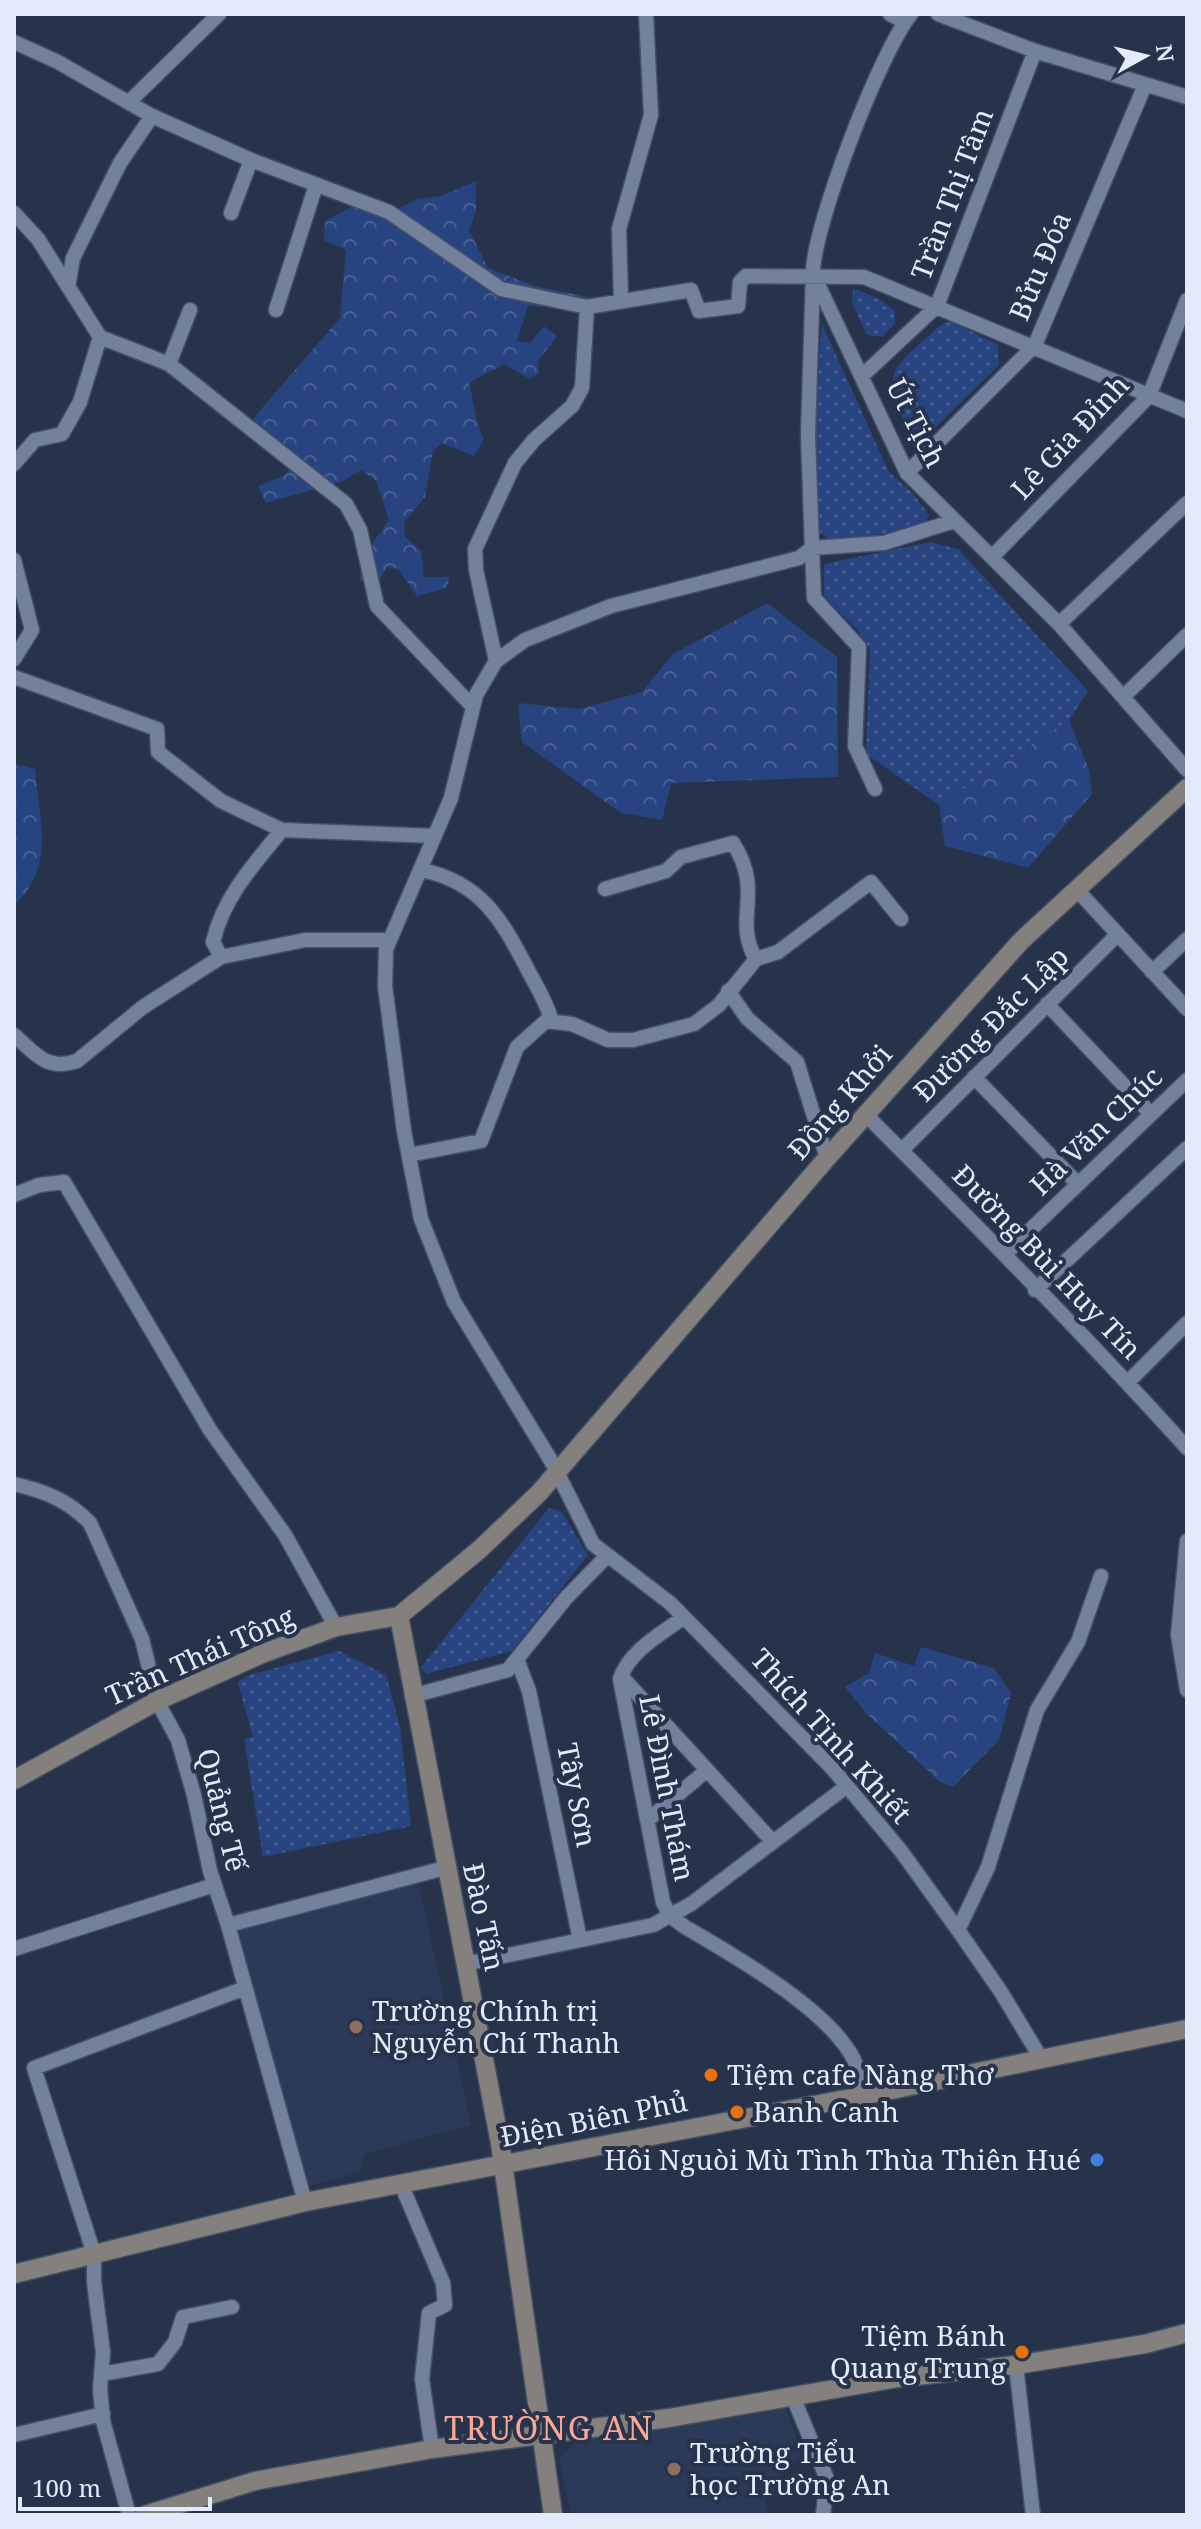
<svg xmlns="http://www.w3.org/2000/svg" width="1201" height="2529" viewBox="0 0 1201 2529" font-family="'Noto Serif',serif">
<style>
.built{fill:#2b3a58}
.grass{fill:url(#grass-dots)}
.forest{fill:url(#forest-crowns)}
.lines{fill:none;stroke-linecap:round;stroke-linejoin:round}
.street-casing{stroke:#465065;stroke-width:17}
.secondary-casing{stroke:#465065;stroke-width:21}
.street{stroke:#73819d;stroke-width:14}
.secondary{stroke:#84807e;stroke-width:18}
.education-dot{fill:#8d6e63;stroke:#27334a;stroke-width:3}
.food-dot{fill:#e8710a;stroke:#27334a;stroke-width:3}
.shop-dot{fill:#3f7fe0;stroke:#27334a;stroke-width:3}
.labels{text-anchor:middle;stroke-width:8;stroke-linejoin:round;paint-order:stroke}
.street-label{font-size:28px;fill:#e3ebfb;stroke:#27334a}
.poi-label{font-size:28px;fill:#e3ebfb;stroke:#27334a;text-anchor:start}
.quarter-label{font-size:32px;letter-spacing:2px;fill:#f9a797;stroke:#27334a}
</style>
<defs>
<pattern id="grass-dots" width="8" height="8" patternUnits="userSpaceOnUse" patternTransform="scale(2)"><rect width="8" height="8" fill="#274481"/><path d="M2 2h.1M6 6h.1" fill="none" stroke="#465f94" stroke-width="1.8" stroke-linecap="round"/></pattern>
<pattern id="forest-crowns" width="20" height="18" patternUnits="userSpaceOnUse" patternTransform="scale(2)"><rect width="20" height="18" fill="#274481"/><path d="M2 6a3 3 0 1 1 6 0M12 15a3 3 0 1 1 6 0" fill="none" stroke="#465f94"/></pattern>
</defs>
<rect width="100%" height="100%" fill="#27334a"/>
<!-- built -->
<path class="built" d="M 418,1880 L 471,2125 L 365,2154 L 359,2172 L 308,2186 L 235,1930 Z
M 786,2409 L 803,2455 L 777,2479 L 776,2493 L 765,2496 L 768,2515 L 571,2515 L 559,2460 L 578,2439 Z"/>
<!-- grass -->
<path class="grass" d="M 853,288 L 879,299 L 895,311 L 895,324 L 882,337 L 867,335 L 852,303 Z
M 951,321 L 998,345 L 999,365 L 928,435 L 911,440 C 883,366 884,376 942,324 Z
M 822,324 L 889,472 L 913,493 L 929,515 L 922,528 L 832,541 L 817,530 L 814,430 Z
M 930,542 L 958,549 L 1088,691 L 1069,720 L 939,805 L 866,754 L 870,649 L 857,629 L 824,597 L 824,564 Z
M 549,1508 L 561,1511 L 588,1555 L 512,1651 L 426,1674 L 421,1667 Z
M 339,1651 L 386,1675 L 400,1727 L 411,1826 L 263,1857 L 244,1739 L 253,1737 L 238,1683 L 246,1676 Z"/>
<!-- forest -->
<path class="forest" d="M 476,181 L 476,211 L 469,230 L 488,268 L 535,286 L 592,298 L 589,308 L 528,306 L 517,341 L 530,343 L 544,326 L 557,336 L 538,361 L 539,374 L 530,379 L 504,364 L 469,383 C 474,402 475,422 484,439 L 474,456 L 441,443 L 433,451 L 425,497 L 404,522 L 405,537 L 421,551 L 424,577 L 450,577 L 446,588 L 417,596 L 398,569 L 387,567 L 377,584 L 360,581 L 362,558 L 389,520 L 376,481 L 361,470 L 343,481 L 266,503 L 258,486 L 285,475 L 294,463 L 247,432 L 255,416 L 340,318 L 346,250 L 324,240 L 325,221 L 355,205 L 399,224 L 398,209 L 417,199 L 441,196 Z
M 767,603 L 837,657 L 838,777 L 671,783 L 662,820 L 621,813 L 522,742 L 518,703 L 579,709 L 642,692 L 673,654 Z
M 1069,720 L 1089,770 L 1092,794 L 1028,868 L 945,846 L 939,805 Z
M 14,764 L 35,769 C 39,819 56,867 14,905 Z
M 921,1647 L 994,1668 L 1011,1693 L 999,1740 L 953,1787 L 940,1782 L 866,1713 L 845,1687 L 869,1673 L 875,1653 L 914,1666 Z"/>
<g class="lines">
<!-- street casing -->
<g class="street-casing">
<path id="street" d="M 890,14 L 905,22
M 911,14 C 881,50 812,228 813,274 L 907,473 L 1059,624 L 1187,770
M 938,14 L 1035,51 L 1187,97
M 14,42 L 58,62 L 152,116 L 251,160 L 231,213
M 129,102 L 219,14
M 251,160 L 389,212 L 501,289 L 587,307 L 691,290 L 699,311 L 738,306 L 740,282 L 746,276 L 864,277 L 1187,411
M 14,213 L 38,239 L 100,337
M 813,274 L 808,435 L 812,548 L 799,558 L 611,606 L 525,640 L 496,661 L 476,695 L 451,798 L 386,949 L 385,986 L 404,1131 L 421,1219 L 454,1302 L 553,1464 L 593,1544 L 670,1603 L 832,1768 L 901,1851 L 958,1930 L 1001,1992 L 1042,2060
M 68,287 L 73,258 L 120,163 L 152,116
M 621,301 L 619,229 L 651,115 L 646,14
M 276,310 L 316,185
M 169,364 L 190,310
M 863,375 L 937,306 L 1035,51
M 14,464 L 35,440 L 62,434 L 80,402 L 100,337 L 169,364 L 346,504 L 360,530 L 377,606 L 473,707
M 907,473 L 1035,345 L 1145,85
M 993,556 L 1149,396 L 1187,300
M 14,560 L 32,630 L 14,659
M 1059,624 L 1187,503
M 496,661 L 476,570 L 475,549 L 515,463 L 534,440 L 572,406 L 582,388 L 587,307
M 14,677 L 157,729 L 158,752 L 221,801 L 282,830 L 435,836
M 1123,697 L 1187,635
M 875,789 L 855,746 L 859,647 L 814,598 L 812,548 L 884,543 L 954,521
M 422,870 C 483,883 502,921 529,972 C 538,989 547,1003 552,1022
M 605,889 L 666,871 L 681,857 L 733,843 C 765,893 732,919 756,959
M 1077,890 L 1187,1009
M 221,957 L 213,942 C 223,898 253,865 282,830
M 1152,972 L 1187,939
M 728,991 L 747,1018 L 797,1062 L 827,1158
M 1047,1004 L 1151,1114
M 14,1035 C 36,1054 46,1071 77,1061 L 143,1007 L 221,957 L 305,940 L 390,940
M 974,1077 L 1078,1184
M 866,1115 C 975,1224 1083,1333 1187,1448
M 902,1150 L 1118,934
M 409,1155 L 481,1141 L 517,1047 L 546,1021 L 572,1024 L 608,1040 L 633,1040 L 694,1024 L 719,1005 L 756,959 L 778,952 L 871,882 L 901,919
M 14,1195 L 39,1185 L 64,1182 L 210,1430 L 285,1535 L 336,1627
M 1005,1254 L 1187,1080
M 1035,1290 L 1187,1148
M 1128,1382 L 1187,1323
M 14,1484 C 44,1491 68,1500 90,1523 L 142,1639 L 157,1701 L 178,1740 L 194,1795 L 210,1871 L 228,1925 L 305,2202
M 1187,1541 L 1178,1635 L 1187,1690
M 684,1617 C 661,1634 629,1651 620,1679 L 663,1902 L 670,1916 L 685,1927 C 733,1955 830,2010 854,2060 C 859,2070 860,2085 862,2096
M 518,1662 L 529,1691 L 580,1940
M 621,1676 L 773,1842
M 412,1696 L 508,1670 L 566,1598 L 606,1557
M 648,1820 L 707,1770
M 228,1925 L 445,1868
M 958,1930 L 988,1867 L 1037,1710 L 1078,1642 L 1101,1576
M 14,1949 L 214,1885
M 465,1964 L 653,1925 L 691,1904 L 847,1786
M 401,2184 L 443,2283 L 445,2305 L 429,2313 L 422,2379 L 432,2449
M 1016,2365 L 1033,2515
M 102,2374 L 158,2364 L 175,2342 L 183,2317 L 232,2307
M 793,2397 L 827,2479 L 823,2515
M 14,2435 L 103,2414
M 129,2515 L 103,2421 L 100,2389 L 103,2352 L 94,2282 L 94,2254 L 34,2068 L 245,1988"/>
</g>
<!-- secondary casing -->
<g class="secondary-casing">
<path id="secondary" d="M 399,1616 L 500,2143 L 553,2515
M 14,1780 L 157,1701 L 264,1653 L 336,1627 L 399,1616 L 479,1550 L 539,1493 L 827,1158 L 1021,941 L 1187,788
M 14,2274 L 305,2202 L 862,2096 L 1187,2029
M 145,2515 L 255,2481 L 432,2449 L 669,2418 L 898,2378 L 1016,2365 L 1145,2344 L 1187,2333"/>
</g>
<!-- street -->
<use href="#street" class="street"/>
<!-- secondary -->
<use href="#secondary" class="secondary"/>
</g>
<!-- markers -->
<g class="education-dot">
<circle cx="356" cy="2027" r="8"/>
<circle cx="674" cy="2469" r="8"/>
</g>
<g class="food-dot">
<circle cx="711" cy="2075" r="8"/>
<circle cx="737" cy="2112" r="8"/>
<circle cx="1022" cy="2352" r="8"/>
</g>
<circle class="shop-dot" cx="1097" cy="2160" r="8"/>
<g class="labels">
<!-- street labels -->
<g class="street-label">
<text transform="translate(952 194) rotate(-69)" y="10">Trần Thị Tâm</text>
<text transform="translate(1040 266) rotate(-67)" y="10">Bửu Đóa</text>
<text transform="translate(916 423) rotate(63)" y="10">Út Tịch</text>
<text transform="translate(1070 437) rotate(-47)" y="10">Lê Gia Đỉnh</text>
<text transform="translate(991 1024) rotate(-45)" y="10">Đường Đắc Lập</text>
<text transform="translate(840 1102) rotate(-49)" y="10">Đồng Khởi</text>
<text transform="translate(1096 1131) rotate(-44)" y="10">Hà Văn Chúc</text>
<text transform="translate(1047 1262) rotate(46)" y="10">Đường Bùi Huy Tín</text>
<text transform="translate(200 1656) rotate(-24)" y="10">Trần Thái Tông</text>
<text transform="translate(831 1736) rotate(48)" y="10">Thích Tịnh Khiết</text>
<text transform="translate(667 1788) rotate(79)" y="10">Lê Đình Thám</text>
<text transform="translate(577 1795) rotate(79)" y="10">Tây Sơn</text>
<text transform="translate(222 1810) rotate(76)" y="10">Quảng Tế</text>
<text transform="translate(484 1917) rotate(78)" y="10">Đào Tấn</text>
<text transform="translate(594 2119) rotate(-11)" y="10">Điện Biên Phủ</text>
</g>
<!-- poi labels -->
<g class="poi-label">
<text x="372" y="2021">Trường Chính trị<tspan x="372" dy="32">Nguyễn Chí Thanh</tspan></text>
<text x="727" y="2085">Tiệm cafe Nàng Thơ</text>
<text x="753" y="2122">Banh Canh</text>
<text x="1081" y="2170" text-anchor="end">Hôi Nguòi Mù Tình Thùa Thiên Hué</text>
<text x="1006" y="2346" text-anchor="end">Tiệm Bánh<tspan x="1006" dy="32">Quang Trung</tspan></text>
<text x="690" y="2463">Trường Tiểu<tspan x="690" dy="32">học Trường An</tspan></text>
</g>
<!-- quarter labels -->
<g class="quarter-label">
<text x="549" y="2440">TRƯỜNG AN</text>
</g>
</g>
<!-- border -->
<rect width="1201" height="2529" fill="none" stroke="#e3ebfb" stroke-width="32"/>
<!-- north arrow -->
<g transform="translate(1145 56) rotate(82)" stroke="#27334a" stroke-width="6" paint-order="stroke">
<path d="M0-6L14 30L0 20L-14 30Z" fill="#e3ebfb"/>
<text y="-12" font-size="22" font-weight="bold" text-anchor="middle" fill="#e3ebfb">N</text>
</g>
<!-- scale -->
<path d="M20 2497v12h190v-12" fill="none" stroke="#e3ebfb" stroke-width="4"/>
<text x="32" y="2497" font-size="24" fill="#e3ebfb" stroke="#27334a" stroke-width="6" paint-order="stroke">100 m</text>
</svg>
